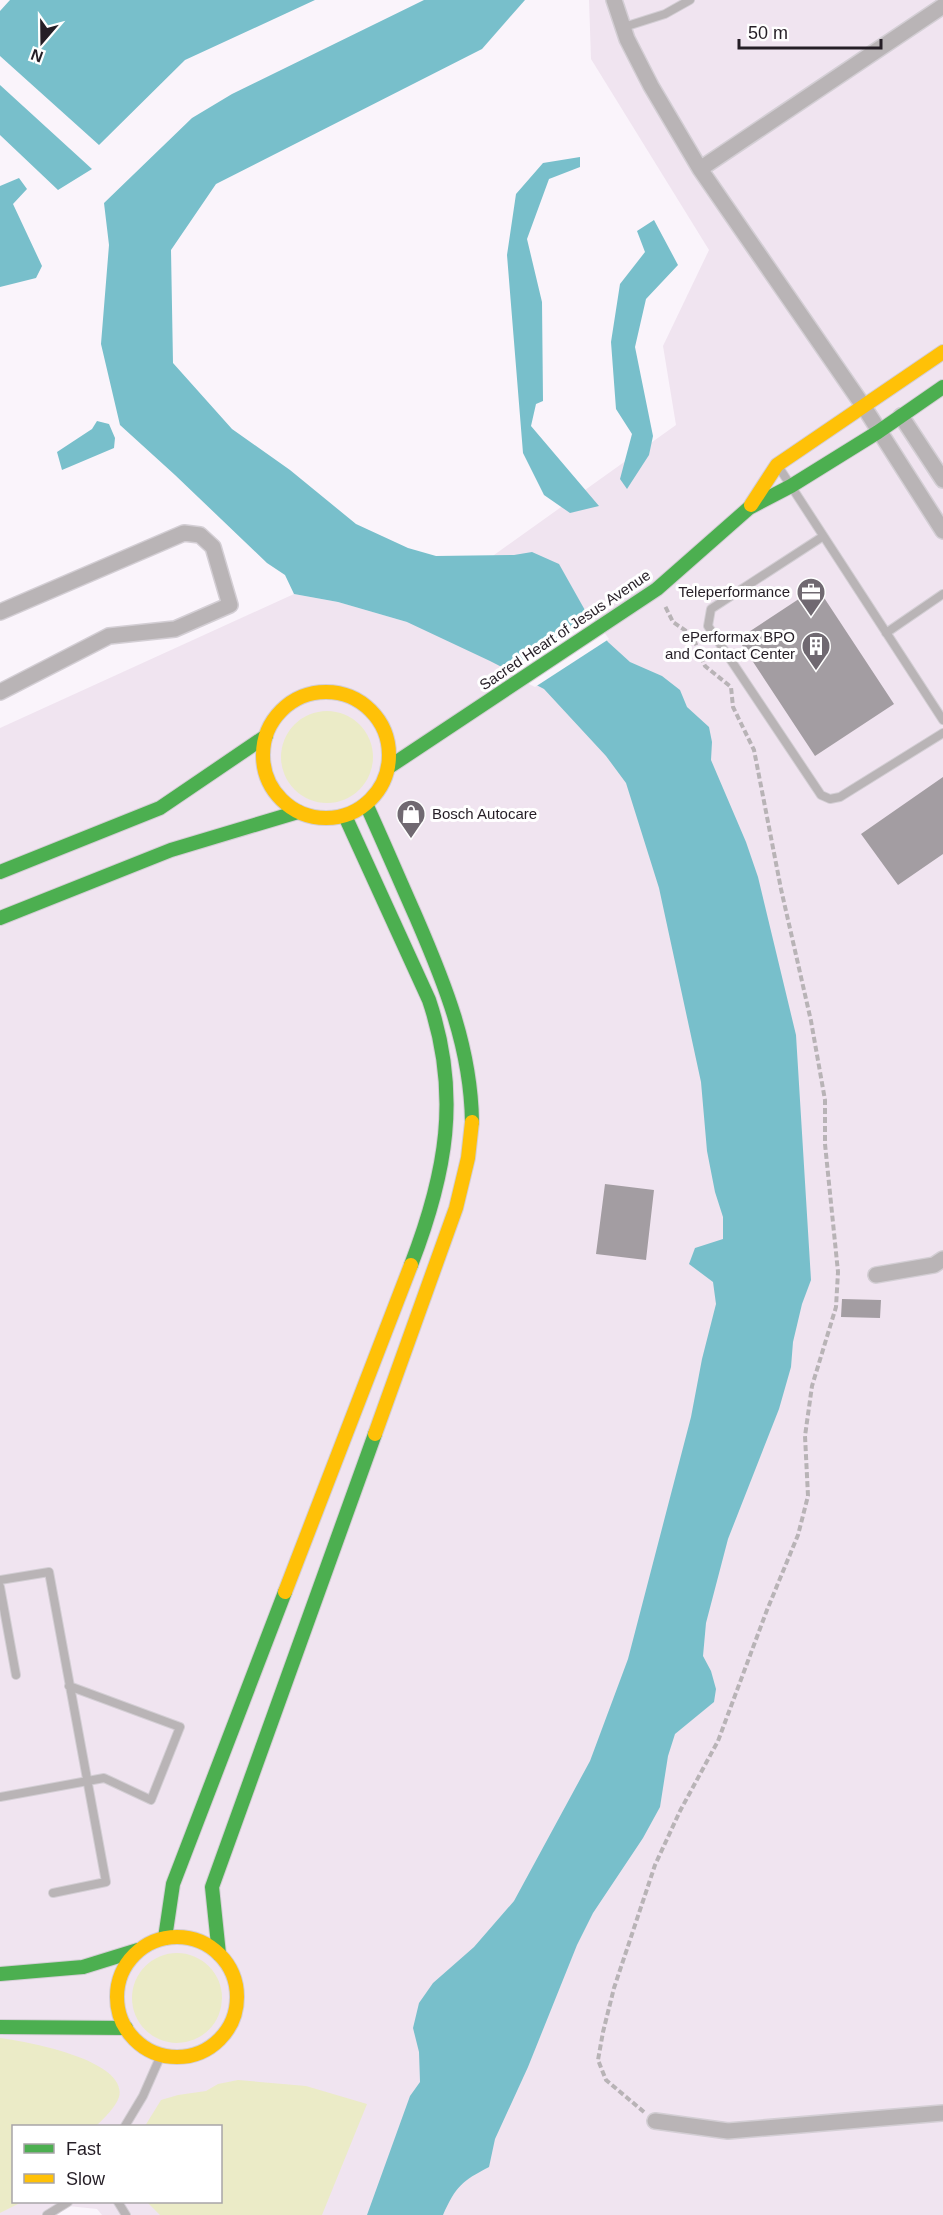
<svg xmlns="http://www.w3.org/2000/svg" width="943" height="2215" viewBox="0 0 943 2215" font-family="Helvetica,sans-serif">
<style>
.commercial{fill:#f0e4f0;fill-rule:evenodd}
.green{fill:#ebebc7}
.water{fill:#78bfcb}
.pier{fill:#faf4fb}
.building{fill:#a39da2}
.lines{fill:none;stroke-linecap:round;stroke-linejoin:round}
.lane-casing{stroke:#d3ced4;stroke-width:10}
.street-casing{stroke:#d3ced4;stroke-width:18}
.fast-casing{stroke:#d3ced4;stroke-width:16}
.slow-casing{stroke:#d3ced4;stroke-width:16}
.path{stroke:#b8b3b6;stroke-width:4;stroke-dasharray:6 3;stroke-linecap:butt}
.lane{stroke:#b9b4b6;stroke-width:8}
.street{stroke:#b9b4b6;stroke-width:15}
.fast{stroke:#4caf50;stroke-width:14}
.slow{stroke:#ffc107;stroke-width:14}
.labels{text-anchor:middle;stroke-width:6;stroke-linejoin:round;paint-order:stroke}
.poi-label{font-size:15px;fill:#251e26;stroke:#fff;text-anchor:end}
.street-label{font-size:15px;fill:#251e26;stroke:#fff}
</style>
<rect width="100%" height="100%" fill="#faf4fb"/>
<!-- commercial -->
<path class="commercial" d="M 589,0 L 943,0 L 943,2215 L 102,2215 L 97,2209 L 68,2206 L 57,2215 L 0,2215 L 0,728 L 294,594 L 338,602 L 407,622 L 494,555 L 676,425 L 663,346 L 709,250 L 591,59 ZM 14,2126 L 220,2126 L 220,2202 L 14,2202 Z"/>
<!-- green -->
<path class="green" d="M281 757a46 46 0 1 1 92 0a46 46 0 1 1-92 0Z
M132 1998a45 45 0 1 1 90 0a45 45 0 1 1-90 0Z
M 0,2038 C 25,2041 129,2060 119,2097 C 116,2107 103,2119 96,2126 L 14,2126 L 14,2202 L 22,2202 L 0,2213 Z
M 238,2080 L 306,2086 L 367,2104 L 322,2215 L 160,2215 L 147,2202 L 220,2202 L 220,2126 L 145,2126 L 161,2100 L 178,2095 L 206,2091 L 218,2084 Z"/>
<!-- water -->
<path class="water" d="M 10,0 L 315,0 L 185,60 L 99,145 L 0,56 L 0,11 Z
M 424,0 L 525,0 L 482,49 L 216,184 L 171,250 L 173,363 L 232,429 L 290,470 L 356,524 L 408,548 L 436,556 L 514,555 L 532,552 L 559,564 L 586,612 L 608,642 L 630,662 L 662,676 L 680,690 L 687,707 L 709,727 L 712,742 L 711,760 L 746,842 L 758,877 L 796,1035 L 811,1280 L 802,1304 L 793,1342 L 791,1367 L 779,1409 L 728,1539 L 706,1623 L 703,1656 L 711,1671 L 716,1689 L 714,1702 L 675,1734 L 668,1756 L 660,1807 L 643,1838 L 593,1913 L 577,1945 L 528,2067 L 495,2139 L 489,2167 C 462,2181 456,2186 443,2215 L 367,2215 L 410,2096 L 420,2082 L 419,2052 L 413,2028 L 419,2003 L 433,1983 L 474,1947 L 514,1901 L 590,1761 L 628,1659 L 691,1417 L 702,1359 L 716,1304 L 713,1282 L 689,1264 L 695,1248 L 723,1239 L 723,1217 L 715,1192 L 707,1151 L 701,1082 L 659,888 L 626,783 L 606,756 L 544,689 L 490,661 L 407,622 L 338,602 L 294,594 L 285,575 L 267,563 L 175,475 L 120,425 L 101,344 L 109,245 L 104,203 L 192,118 L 232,94 Z
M 0,85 L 92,169 L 58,190 L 0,135 Z
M 580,157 L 580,167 L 549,179 L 527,239 L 542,302 L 543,401 L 536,404 L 531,426 L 599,506 L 570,513 L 544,495 L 523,453 L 507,255 L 516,194 L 543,163 Z
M 19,178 L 27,189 L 13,204 L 42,266 L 36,278 L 0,287 L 0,186 Z
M 654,220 L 678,265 L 646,299 L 635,347 L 653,436 L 649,455 L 627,489 L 620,479 L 632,434 L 616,409 L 611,342 L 620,284 L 645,252 L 637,231 Z
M 97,421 L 109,424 L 115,438 L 114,448 L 62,470 L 57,452 L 92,429 Z"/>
<!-- pier -->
<path class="pier" d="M 592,615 L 609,639 L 535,687 L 505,672 Z"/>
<!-- building -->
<path class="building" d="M 817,587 L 894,704 L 815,756 L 738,639 Z
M 943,777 L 943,854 L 898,885 L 861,834 Z
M 605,1184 L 654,1190 L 646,1260 L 596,1254 Z
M 842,1299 L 881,1300 L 880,1318 L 841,1317 Z"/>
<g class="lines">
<!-- lane casing -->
<g class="lane-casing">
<path id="lane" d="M 624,27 L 665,14 L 690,0
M 778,466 L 943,720
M 822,537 L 711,609 L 708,626 L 821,795 L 830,799 L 840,797 L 943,733
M 886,633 L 943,594
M 0,1580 L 49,1572 L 106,1882 L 53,1893
M 0,1587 L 16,1675
M 0,1797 L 104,1778 L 151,1800 L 180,1727 L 69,1686
M 125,2126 L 143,2096 L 161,2055
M 118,2202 L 126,2215
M 47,2215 L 68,2202"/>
</g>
<!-- street casing -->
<g class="street-casing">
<path id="street" d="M 614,0 L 627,39 L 651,86 L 700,169 L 864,407 L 943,531
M 700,169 L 943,6
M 901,416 L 943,480
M 0,612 L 184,533 L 200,535 L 213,547 L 230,605 L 175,629 L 109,636 L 0,692
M 876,1275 L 934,1265 L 943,1259
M 655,2121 L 728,2131 L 943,2113"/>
</g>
<!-- fast casing -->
<g class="fast-casing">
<path id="fast" d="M 389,767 L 657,589 L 749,508 L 791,486 L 878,432 L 943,387
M 366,804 C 383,841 399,879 416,917 C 445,984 471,1048 472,1122
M 345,816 L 429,1000 C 461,1095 446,1174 411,1265
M 0,872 L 160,808 L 266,736
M 0,918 L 171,850 L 298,812
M 165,1938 L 173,1884 L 285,1592
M 219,1954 L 212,1887 L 375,1434
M 0,1974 L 83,1967 L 138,1950
M 0,2027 L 126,2028"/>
</g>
<!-- slow casing -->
<g class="slow-casing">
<path id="slow" d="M 751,505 L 777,465 L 943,352
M263 755a63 63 0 1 1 126 0a63 63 0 1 1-126 0Z
M 375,1434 L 456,1208 L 468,1158 L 472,1122
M 285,1592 L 411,1265
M117 1997a60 60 0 1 1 120 0a60 60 0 1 1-120 0Z"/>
</g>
<!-- path -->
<path class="path" d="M 644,2112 L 606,2080 L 598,2060 L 603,2032 L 614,1988 L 655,1865 L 680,1811 L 718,1741 L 767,1610 L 798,1535 L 808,1496 L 805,1436 L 812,1386 L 836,1307 L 838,1272 L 825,1144 L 825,1100 L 811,1021 L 781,889 L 754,750 L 733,707 L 731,687 L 705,666 L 692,635 L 673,622 L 665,606"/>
<!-- lane -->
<use href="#lane" class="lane"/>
<!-- street -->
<use href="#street" class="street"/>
<!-- fast -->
<use href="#fast" class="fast"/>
<!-- slow -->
<use href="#slow" class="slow"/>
</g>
<!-- icons -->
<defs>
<g id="office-pin" transform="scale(1.5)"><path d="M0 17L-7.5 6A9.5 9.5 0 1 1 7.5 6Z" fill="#706971" stroke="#fff"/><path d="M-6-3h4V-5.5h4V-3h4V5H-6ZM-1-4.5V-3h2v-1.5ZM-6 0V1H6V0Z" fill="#fff"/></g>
<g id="building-pin" transform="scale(1.5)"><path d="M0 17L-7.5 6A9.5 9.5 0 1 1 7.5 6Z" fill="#706971" stroke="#fff"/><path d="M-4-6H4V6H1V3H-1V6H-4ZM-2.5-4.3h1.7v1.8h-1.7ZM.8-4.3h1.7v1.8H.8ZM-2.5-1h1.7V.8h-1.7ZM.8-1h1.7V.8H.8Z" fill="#fff"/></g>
<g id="shop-pin" transform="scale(1.5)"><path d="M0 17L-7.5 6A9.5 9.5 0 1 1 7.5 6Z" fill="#706971" stroke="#fff"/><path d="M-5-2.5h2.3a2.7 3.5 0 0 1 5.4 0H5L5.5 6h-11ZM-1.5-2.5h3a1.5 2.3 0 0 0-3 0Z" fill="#fff"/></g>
</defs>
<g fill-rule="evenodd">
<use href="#office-pin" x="811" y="592"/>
<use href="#building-pin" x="816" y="646"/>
<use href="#shop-pin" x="411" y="814"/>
</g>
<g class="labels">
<!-- poi labels -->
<g class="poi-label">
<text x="790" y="597">Teleperformance</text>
<text x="795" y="642">ePerformax BPO<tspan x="795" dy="17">and Contact Center</tspan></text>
<text x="432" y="819" text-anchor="start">Bosch Autocare</text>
</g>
<!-- street labels -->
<g class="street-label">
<text transform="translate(565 630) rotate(-34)" y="5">Sacred Heart of Jesus Avenue</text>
</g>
</g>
<!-- legend -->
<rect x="12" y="2125" width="210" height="78" fill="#ffffff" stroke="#a8a5a8" stroke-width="1.5"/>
<rect x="24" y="2144" width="30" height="9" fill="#4caf50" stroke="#a8a5a8" stroke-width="1.5"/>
<text x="66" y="2155" font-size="18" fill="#251e26">Fast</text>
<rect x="24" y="2174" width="30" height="9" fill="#ffc107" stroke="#a8a5a8" stroke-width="1.5"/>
<text x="66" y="2185" font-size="18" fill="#251e26">Slow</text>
<!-- north arrow -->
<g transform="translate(42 42) rotate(200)" stroke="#ffffff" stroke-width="4.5" paint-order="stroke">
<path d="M0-4.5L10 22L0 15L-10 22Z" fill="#251e26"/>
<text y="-9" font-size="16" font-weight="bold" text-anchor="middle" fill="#251e26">N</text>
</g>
<!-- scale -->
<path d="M739 39v9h142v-9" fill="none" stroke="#251e26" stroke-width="3"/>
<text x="748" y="39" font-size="18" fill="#251e26" stroke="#ffffff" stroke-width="4.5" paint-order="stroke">50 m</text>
</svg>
